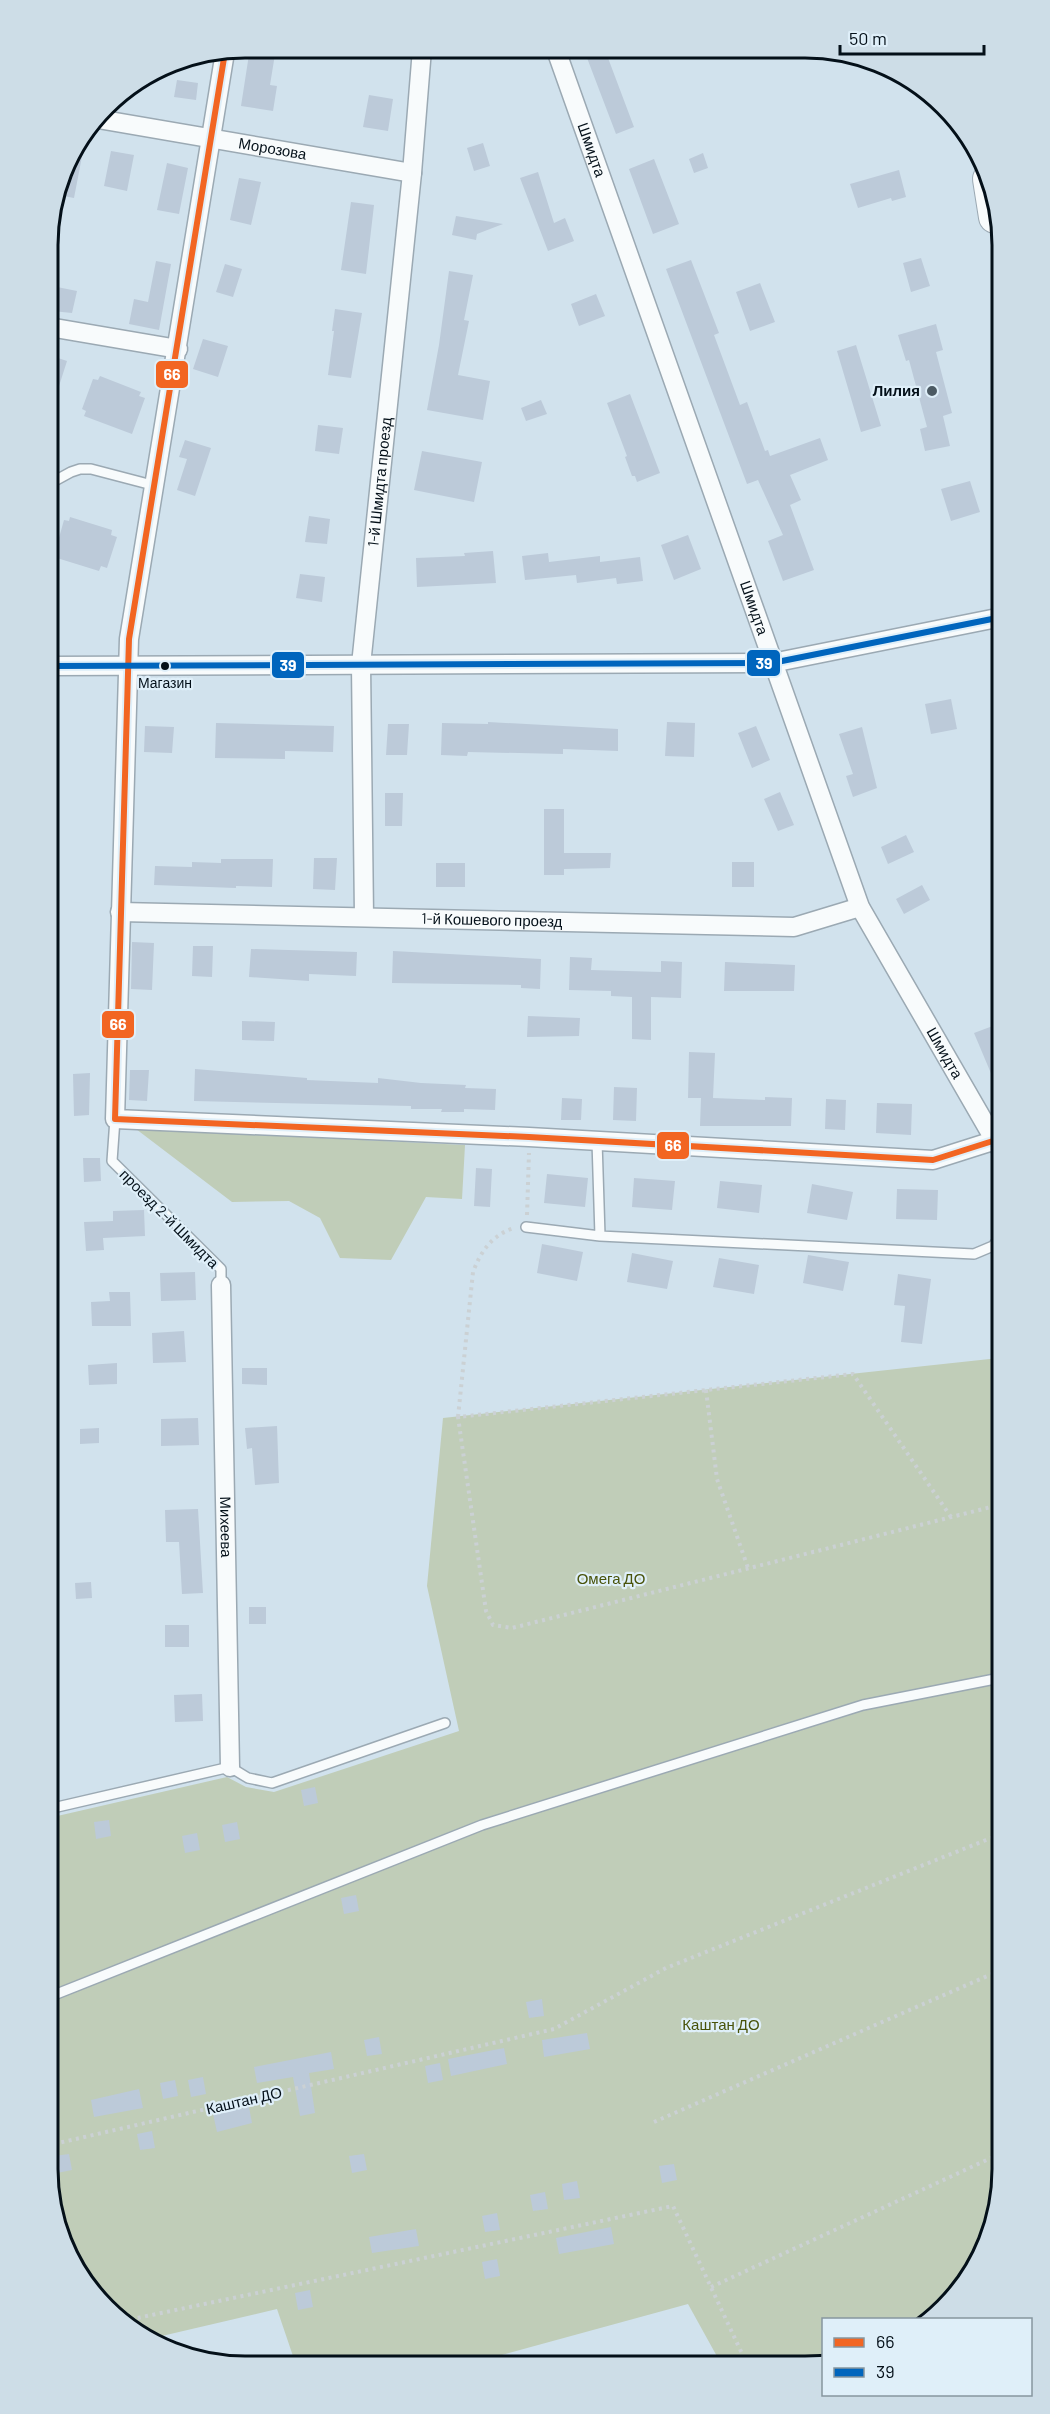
<svg xmlns="http://www.w3.org/2000/svg" width="1050" height="2414" viewBox="0 0 1050 2414" font-family="Barlow,sans-serif">
<style>
.green{fill:#c0cdb8}
.building{fill:#bccad9}
.lines{fill:none;stroke-linecap:round;stroke-linejoin:round}
.lane-casing{stroke:#9ba9b3;stroke-width:12}
.street-casing{stroke:#9ba9b3;stroke-width:21}
.highway-casing{stroke:#9ba9b3;stroke-width:34}
.path{stroke:#cbd1d4;stroke-width:4;stroke-dasharray:3 4.5;stroke-linecap:butt}
.lane{stroke:#f8fbfc;stroke-width:9}
.street{stroke:#f8fbfc;stroke-width:18}
.highway{stroke:#f8fbfc;stroke-width:32}
.bus-1-casing{stroke:#dfeff9;stroke-width:10}
.bus-2-casing{stroke:#dfeff9;stroke-width:10}
.bus-1{stroke:#f26522;stroke-width:6}
.bus-2{stroke:#0065bd;stroke-width:6}
.poi-dot{fill:#4c5a63;stroke:#dfeff9;stroke-width:2}
.bus-dot{fill:#041019;stroke:#dfeff9;stroke-width:2}
.labels{text-anchor:middle;stroke-width:4.5;stroke-linejoin:round;paint-order:stroke}
.bus-label{font-size:14px;fill:#041019;stroke:#dfeff9}
.street-label{font-size:15px;fill:#041019;stroke:#dfeff9}
.poi-label{font-size:15px;font-weight:bold;fill:#041019;stroke:#dfeff9;text-anchor:end}
.park-label{font-size:15px;fill:#485209;stroke:#dfeff9}
.rim{fill:none;stroke:#041019;stroke-width:3}
.line-badge{stroke:#dfeff9;stroke-width:2}
.badge-label{font-size:16px;text-anchor:middle;font-weight:bold;fill:#fff}
</style>
<rect width="100%" height="100%" fill="#d1e2ed"/>
<!-- green -->
<path class="green" d="M 136,1129 L 465,1145 L 462,1199 L 426,1197 L 391,1260 L 340,1258 L 320,1218 L 289,1201 L 232,1202 Z
M 999,1358 L 1002,2181 L 987,2244 L 953,2299 L 929,2319 L 824,2320 L 823,2360 L 719,2360 L 688,2304 L 480,2361 L 295,2362 L 277,2309 L 149,2339 L 106,2309 L 55,2220 L 53,1817 L 227,1777 L 246,1787 L 274,1792 L 459,1731 L 427,1586 L 443,1418 Z"/>
<!-- building -->
<path class="building" d="M 250,48 L 276,48 L 270,85 L 277,86 L 273,111 L 241,106 Z
M 584,50 L 605,50 L 634,127 L 616,134 Z
M 177,80 L 198,83 L 196,100 L 174,97 Z
M 369,95 L 393,99 L 388,131 L 363,127 Z
M 483,143 L 490,166 L 474,171 L 467,148 Z
M 79,144 L 84,146 L 74,198 L 58,195 L 68,158 Z
M 111,151 L 134,155 L 127,191 L 104,186 Z
M 703,153 L 708,168 L 694,173 L 689,159 Z
M 654,159 L 679,224 L 653,234 L 629,169 Z
M 167,163 L 188,168 L 179,214 L 157,210 Z
M 899,170 L 906,197 L 892,201 L 891,198 L 858,208 L 850,184 Z
M 538,172 L 554,223 L 565,218 L 574,241 L 548,251 L 520,178 Z
M 239,178 L 261,182 L 251,225 L 230,220 Z
M 351,202 L 374,205 L 366,274 L 341,270 Z
M 456,216 L 503,224 L 477,234 L 476,240 L 452,235 Z
M 921,258 L 930,286 L 911,292 L 903,263 Z
M 691,260 L 719,333 L 714,335 L 740,405 L 747,402 L 765,451 L 768,450 L 770,456 L 820,438 L 828,460 L 790,475 L 801,500 L 790,505 L 814,570 L 783,581 L 768,541 L 783,535 L 758,480 L 747,484 L 666,269 Z
M 156,261 L 171,264 L 159,330 L 129,324 L 134,299 L 148,302 Z
M 225,264 L 242,269 L 233,297 L 216,292 Z
M 449,271 L 473,275 L 464,320 L 469,321 L 458,375 L 490,381 L 483,420 L 427,410 L 439,345 Z
M 760,283 L 775,322 L 750,331 L 736,292 Z
M 57,287 L 77,291 L 72,313 L 52,311 Z
M 596,294 L 605,316 L 579,326 L 571,304 Z
M 335,309 L 362,313 L 351,378 L 328,375 L 334,331 L 332,331 Z
M 936,324 L 943,350 L 936,352 L 952,413 L 943,416 L 950,446 L 925,451 L 920,429 L 927,427 L 909,360 L 906,361 L 898,335 Z
M 203,339 L 228,346 L 218,377 L 193,369 Z
M 856,345 L 881,426 L 861,432 L 837,351 Z
M 49,355 L 67,361 L 52,408 L 49,407 Z
M 100,376 L 141,392 L 139,396 L 145,398 L 132,434 L 84,416 L 86,411 L 82,409 L 93,379 L 98,380 Z
M 630,394 L 660,473 L 637,482 L 635,476 L 632,476 L 625,457 L 627,456 L 607,403 Z
M 541,400 L 547,414 L 526,421 L 521,408 Z
M 318,425 L 343,428 L 339,454 L 315,451 Z
M 185,440 L 211,448 L 195,496 L 177,490 L 187,459 L 179,457 Z
M 422,451 L 482,462 L 474,502 L 414,490 Z
M 970,481 L 980,512 L 951,521 L 941,489 Z
M 309,516 L 330,519 L 327,544 L 305,542 Z
M 70,517 L 112,530 L 111,535 L 117,537 L 107,568 L 101,566 L 99,571 L 57,558 L 59,553 L 55,552 L 64,520 L 69,521 Z
M 688,535 L 701,569 L 674,580 L 661,545 Z
M 493,551 L 496,583 L 417,587 L 416,558 L 465,556 L 464,553 Z
M 548,553 L 549,562 L 600,556 L 600,562 L 640,557 L 643,581 L 617,584 L 616,578 L 577,583 L 576,575 L 525,580 L 522,556 Z
M 300,574 L 325,577 L 322,602 L 296,598 Z
M 951,699 L 957,729 L 931,734 L 925,704 Z
M 488,722 L 618,729 L 618,751 L 563,749 L 563,754 L 468,752 L 467,756 L 441,755 L 442,723 L 488,724 Z
M 667,722 L 695,723 L 694,757 L 665,756 Z
M 216,723 L 334,726 L 333,752 L 285,751 L 285,759 L 215,758 Z
M 388,724 L 409,724 L 407,755 L 386,755 Z
M 145,726 L 174,727 L 172,753 L 144,752 Z
M 756,726 L 770,760 L 752,768 L 738,733 Z
M 862,727 L 877,788 L 853,797 L 846,776 L 853,774 L 839,734 Z
M 780,792 L 794,825 L 778,831 L 764,799 Z
M 385,793 L 403,793 L 402,826 L 385,826 Z
M 544,809 L 564,809 L 564,853 L 611,853 L 610,868 L 564,869 L 564,875 L 544,875 Z
M 906,835 L 914,852 L 888,864 L 881,847 Z
M 314,858 L 337,858 L 335,890 L 313,889 Z
M 221,859 L 273,859 L 272,887 L 236,886 L 236,888 L 154,885 L 155,866 L 192,867 L 192,862 L 221,863 Z
M 732,862 L 754,862 L 754,887 L 732,887 Z
M 436,863 L 465,863 L 465,887 L 436,887 Z
M 922,885 L 930,900 L 904,914 L 896,899 Z
M 132,942 L 154,943 L 152,990 L 131,989 Z
M 193,946 L 213,946 L 212,977 L 192,976 Z
M 251,949 L 357,952 L 356,976 L 309,974 L 309,981 L 249,977 Z
M 393,951 L 541,959 L 540,989 L 521,988 L 521,985 L 392,983 Z
M 570,957 L 592,958 L 591,970 L 661,972 L 661,961 L 682,962 L 681,998 L 651,997 L 651,1040 L 632,1039 L 632,997 L 611,996 L 611,991 L 569,990 Z
M 725,962 L 795,965 L 794,991 L 724,991 Z
M 528,1016 L 580,1018 L 579,1036 L 527,1037 Z
M 242,1021 L 275,1022 L 274,1041 L 242,1040 Z
M 998,1024 L 998,1090 L 974,1033 Z
M 689,1052 L 715,1053 L 713,1098 L 765,1100 L 765,1097 L 792,1098 L 791,1126 L 700,1126 L 701,1098 L 688,1098 Z
M 195,1069 L 307,1078 L 307,1080 L 378,1083 L 378,1078 L 421,1083 L 466,1085 L 465,1088 L 496,1089 L 495,1110 L 464,1109 L 464,1112 L 441,1112 L 442,1109 L 411,1109 L 411,1106 L 194,1101 Z
M 130,1070 L 149,1070 L 147,1101 L 129,1100 Z
M 90,1073 L 89,1115 L 74,1116 L 73,1074 Z
M 614,1087 L 637,1088 L 636,1121 L 613,1120 Z
M 562,1098 L 582,1099 L 581,1120 L 561,1120 Z
M 826,1099 L 846,1100 L 845,1130 L 825,1129 Z
M 877,1103 L 912,1104 L 911,1135 L 876,1133 Z
M 83,1158 L 100,1158 L 101,1181 L 84,1182 Z
M 476,1168 L 492,1169 L 490,1207 L 474,1206 Z
M 547,1174 L 588,1178 L 585,1207 L 544,1203 Z
M 634,1178 L 675,1181 L 672,1210 L 632,1207 Z
M 720,1181 L 762,1185 L 759,1213 L 717,1208 Z
M 812,1184 L 853,1192 L 847,1220 L 807,1213 Z
M 897,1189 L 938,1190 L 937,1220 L 896,1219 Z
M 144,1210 L 145,1236 L 103,1238 L 104,1250 L 86,1251 L 84,1222 L 113,1221 L 113,1211 Z
M 542,1244 L 583,1252 L 577,1281 L 537,1273 Z
M 632,1253 L 673,1261 L 667,1289 L 627,1282 Z
M 808,1255 L 849,1262 L 843,1291 L 803,1283 Z
M 719,1258 L 759,1265 L 754,1294 L 713,1287 Z
M 195,1272 L 196,1300 L 161,1301 L 160,1273 Z
M 898,1274 L 931,1279 L 922,1344 L 901,1342 L 905,1306 L 894,1305 Z
M 109,1292 L 130,1292 L 131,1326 L 92,1326 L 91,1302 L 110,1301 Z
M 184,1331 L 186,1362 L 153,1363 L 152,1333 Z
M 117,1363 L 117,1384 L 89,1385 L 88,1365 Z
M 242,1368 L 267,1368 L 267,1385 L 242,1384 Z
M 198,1418 L 199,1445 L 161,1446 L 161,1419 Z
M 277,1426 L 279,1483 L 255,1485 L 252,1448 L 247,1449 L 245,1428 Z
M 99,1428 L 99,1443 L 80,1444 L 80,1429 Z
M 198,1509 L 203,1593 L 182,1594 L 179,1542 L 166,1542 L 165,1510 Z
M 91,1582 L 92,1598 L 76,1599 L 75,1583 Z
M 249,1607 L 266,1607 L 266,1624 L 249,1624 Z
M 165,1625 L 189,1625 L 189,1647 L 165,1647 Z
M 202,1694 L 203,1721 L 175,1722 L 174,1695 Z
M 315,1787 L 318,1803 L 304,1806 L 301,1790 Z
M 109,1820 L 111,1836 L 96,1839 L 94,1822 Z
M 237,1822 L 240,1839 L 225,1842 L 222,1825 Z
M 197,1833 L 200,1850 L 185,1853 L 182,1836 Z
M 356,1895 L 359,1911 L 344,1914 L 341,1898 Z
M 542,1999 L 544,2016 L 529,2018 L 526,2002 Z
M 587,2033 L 590,2049 L 544,2057 L 542,2040 Z
M 379,2037 L 382,2054 L 367,2056 L 364,2040 Z
M 504,2048 L 507,2064 L 451,2076 L 448,2059 Z
M 331,2052 L 334,2069 L 309,2073 L 315,2113 L 300,2116 L 293,2077 L 257,2083 L 254,2067 Z
M 440,2063 L 443,2080 L 428,2083 L 425,2066 Z
M 203,2077 L 206,2094 L 191,2097 L 188,2080 Z
M 175,2080 L 178,2096 L 163,2099 L 160,2083 Z
M 139,2089 L 143,2108 L 94,2117 L 91,2100 Z
M 249,2107 L 252,2123 L 217,2132 L 213,2114 Z
M 152,2131 L 155,2148 L 140,2150 L 137,2134 Z
M 69,2154 L 72,2170 L 57,2173 L 54,2156 Z
M 364,2154 L 367,2170 L 352,2173 L 349,2156 Z
M 674,2164 L 677,2180 L 662,2183 L 659,2166 Z
M 577,2181 L 580,2198 L 564,2200 L 562,2184 Z
M 545,2192 L 548,2209 L 533,2211 L 530,2195 Z
M 497,2213 L 500,2230 L 485,2232 L 482,2216 Z
M 611,2227 L 614,2244 L 559,2254 L 556,2238 Z
M 416,2229 L 419,2246 L 372,2253 L 369,2237 Z
M 497,2259 L 500,2276 L 485,2279 L 482,2262 Z
M 310,2290 L 313,2307 L 298,2310 L 295,2293 Z"/>
<g class="lines">
<!-- lane casing -->
<g class="lane-casing">
<path id="lane" d="M 49,484 L 71,472 L 80,469 L 91,469 L 156,486
M 115,1119 L 112,1161 L 221,1269 L 221,1285
M 597,1141 L 600,1236
M 526,1227 L 600,1236 L 974,1254 L 993,1246 L 999,1238
M 53,1808 L 230,1767 L 248,1778 L 272,1783 L 445,1723
M 54,1995 L 482,1825 L 863,1705 L 1000,1678"/>
</g>
<!-- street casing -->
<g class="street-casing">
<g id="street">
<path id="s1" d="M 556,50 L 860,907 L 998,1146"/>
<path d="M 225,52 L 129,639 L 115,1119 L 529,1137 L 933,1160 L 996,1140"/>
<path id="s2" d="M 98,119 L 412,173"/>
<path d="M 49,327 L 178,349"/>
<path d="M 50,666 L 772,663 L 997,618"/>
<path id="s3" d="M 120,912 L 794,927 L 860,907"/>
<path id="s4" d="M 364,916 L 361,665 L 412,173 L 422,49"/>
<path id="s5" d="M 221,1285 L 230,1767"/>
</g>
</g>
<!-- highway casing -->
<g class="highway-casing">
<path id="highway" d="M 989,179 L 995,217"/>
</g>
<!-- path -->
<path class="path" d="M 527,1215 L 529,1153
M 706,1390 L 717,1479 L 748,1568
M 458,1417 L 473,1272 C 481,1251 492,1235 514,1228
M 951,1517 L 853,1374 L 458,1417 L 486,1611 L 493,1625 L 512,1628 C 675,1587 837,1546 999,1505
M 654,2122 L 1001,1970
M 54,2144 L 554,2029 L 666,1968 L 1001,1834
M 711,2287 L 1002,2153
M 123,2321 L 673,2206 L 745,2360"/>
<!-- lane -->
<use href="#lane" class="lane"/>
<!-- street -->
<use href="#street" class="street"/>
<!-- highway -->
<use href="#highway" class="highway"/>
<!-- bus-1 casing -->
<g class="bus-1-casing">
<path id="bus-1" d="M 225,52 L 129,639 L 115,1119 L 529,1137 L 933,1160 L 996,1140"/>
</g>
<!-- bus-2 casing -->
<g class="bus-2-casing">
<path id="bus-2" d="M 50,666 L 772,663 L 997,618"/>
</g>
<!-- bus-1 -->
<use href="#bus-1" class="bus-1"/>
<!-- bus-2 -->
<use href="#bus-2" class="bus-2"/>
</g>
<!-- markers -->
<circle class="poi-dot" cx="932" cy="391" r="6"/>
<circle class="bus-dot" cx="165" cy="666" r="5"/>
<g class="labels">
<!-- bus labels -->
<g class="bus-label">
<text x="165" y="688">Магазин</text>
</g>
<!-- street labels -->
<g class="street-label">
<text dy="5" stroke="none"><textPath href="#s2" startOffset="177">Морозова</textPath></text>
<text dy="5" stroke="none"><textPath href="#s1" startOffset="106">Шмидта</textPath></text>
<text dy="5" stroke="none"><textPath href="#s4" startOffset="435">1-й Шмидта проезд</textPath></text>
<text dy="5" stroke="none"><textPath href="#s1" startOffset="592">Шмидта</textPath></text>
<text dy="5" stroke="none"><textPath href="#s3" startOffset="372">1-й Кошевого проезд</textPath></text>
<text dy="5" stroke="none"><textPath href="#s1" startOffset="1078">Шмидта</textPath></text>
<text transform="translate(169 1219) rotate(45)" y="5">проезд 2-й Шмидта</text>
<text dy="5" stroke="none"><textPath href="#s5" startOffset="242">Михеева</textPath></text>
<text transform="translate(244 2101) rotate(-13)" y="5">Каштан ДО</text>
</g>
<!-- poi labels -->
<g class="poi-label">
<text x="920" y="396">Лилия</text>
</g>
<!-- park labels -->
<g class="park-label">
<text x="611" y="1584">Омега ДО</text>
<text x="721" y="2030">Каштан ДО</text>
</g>
</g>
<!-- crop -->
<path d="M0 0H1050V2414H0ZM245 58H805A187 187 0 0 1 992 245V2169A187 187 0 0 1 805 2356H245A187 187 0 0 1 58 2169V245A187 187 0 0 1 245 58Z" fill="#cddde7" fill-rule="evenodd"/>
<path class="rim" d="M245 58H805A187 187 0 0 1 992 245V2169A187 187 0 0 1 805 2356H245A187 187 0 0 1 58 2169V245A187 187 0 0 1 245 58Z"/>
<g class="line-badge">
<rect x="155" y="360" width="34" height="29" rx="6" fill="#f26522"/>
<rect x="746" y="649" width="35" height="28" rx="6" fill="#0065bd"/>
<rect x="271" y="651" width="34" height="28" rx="6" fill="#0065bd"/>
<rect x="101" y="1010" width="34" height="29" rx="6" fill="#f26522"/>
<rect x="656" y="1131" width="34" height="29" rx="6" fill="#f26522"/>
</g>
<g class="badge-label">
<text x="172" y="380">66</text>
<text x="764" y="669">39</text>
<text x="288" y="671">39</text>
<text x="118" y="1030">66</text>
<text x="673" y="1151">66</text>
</g>
<!-- legend -->
<rect x="822" y="2318" width="210" height="78" fill="#dfeff9" stroke="#87969f" stroke-width="1.5"/>
<rect x="834" y="2338" width="30" height="9" fill="#f26522" stroke="#87969f" stroke-width="1.5"/>
<text x="876" y="2348" font-size="18" fill="#041019">66</text>
<rect x="834" y="2368" width="30" height="9" fill="#0065bd" stroke="#87969f" stroke-width="1.5"/>
<text x="876" y="2378" font-size="18" fill="#041019">39</text>
<!-- scale -->
<path d="M840 45v9h144v-9" fill="none" stroke="#041019" stroke-width="3"/>
<text x="849" y="45" font-size="18" fill="#041019" stroke="#dfeff9" stroke-width="4.5" paint-order="stroke">50 m</text>
</svg>
